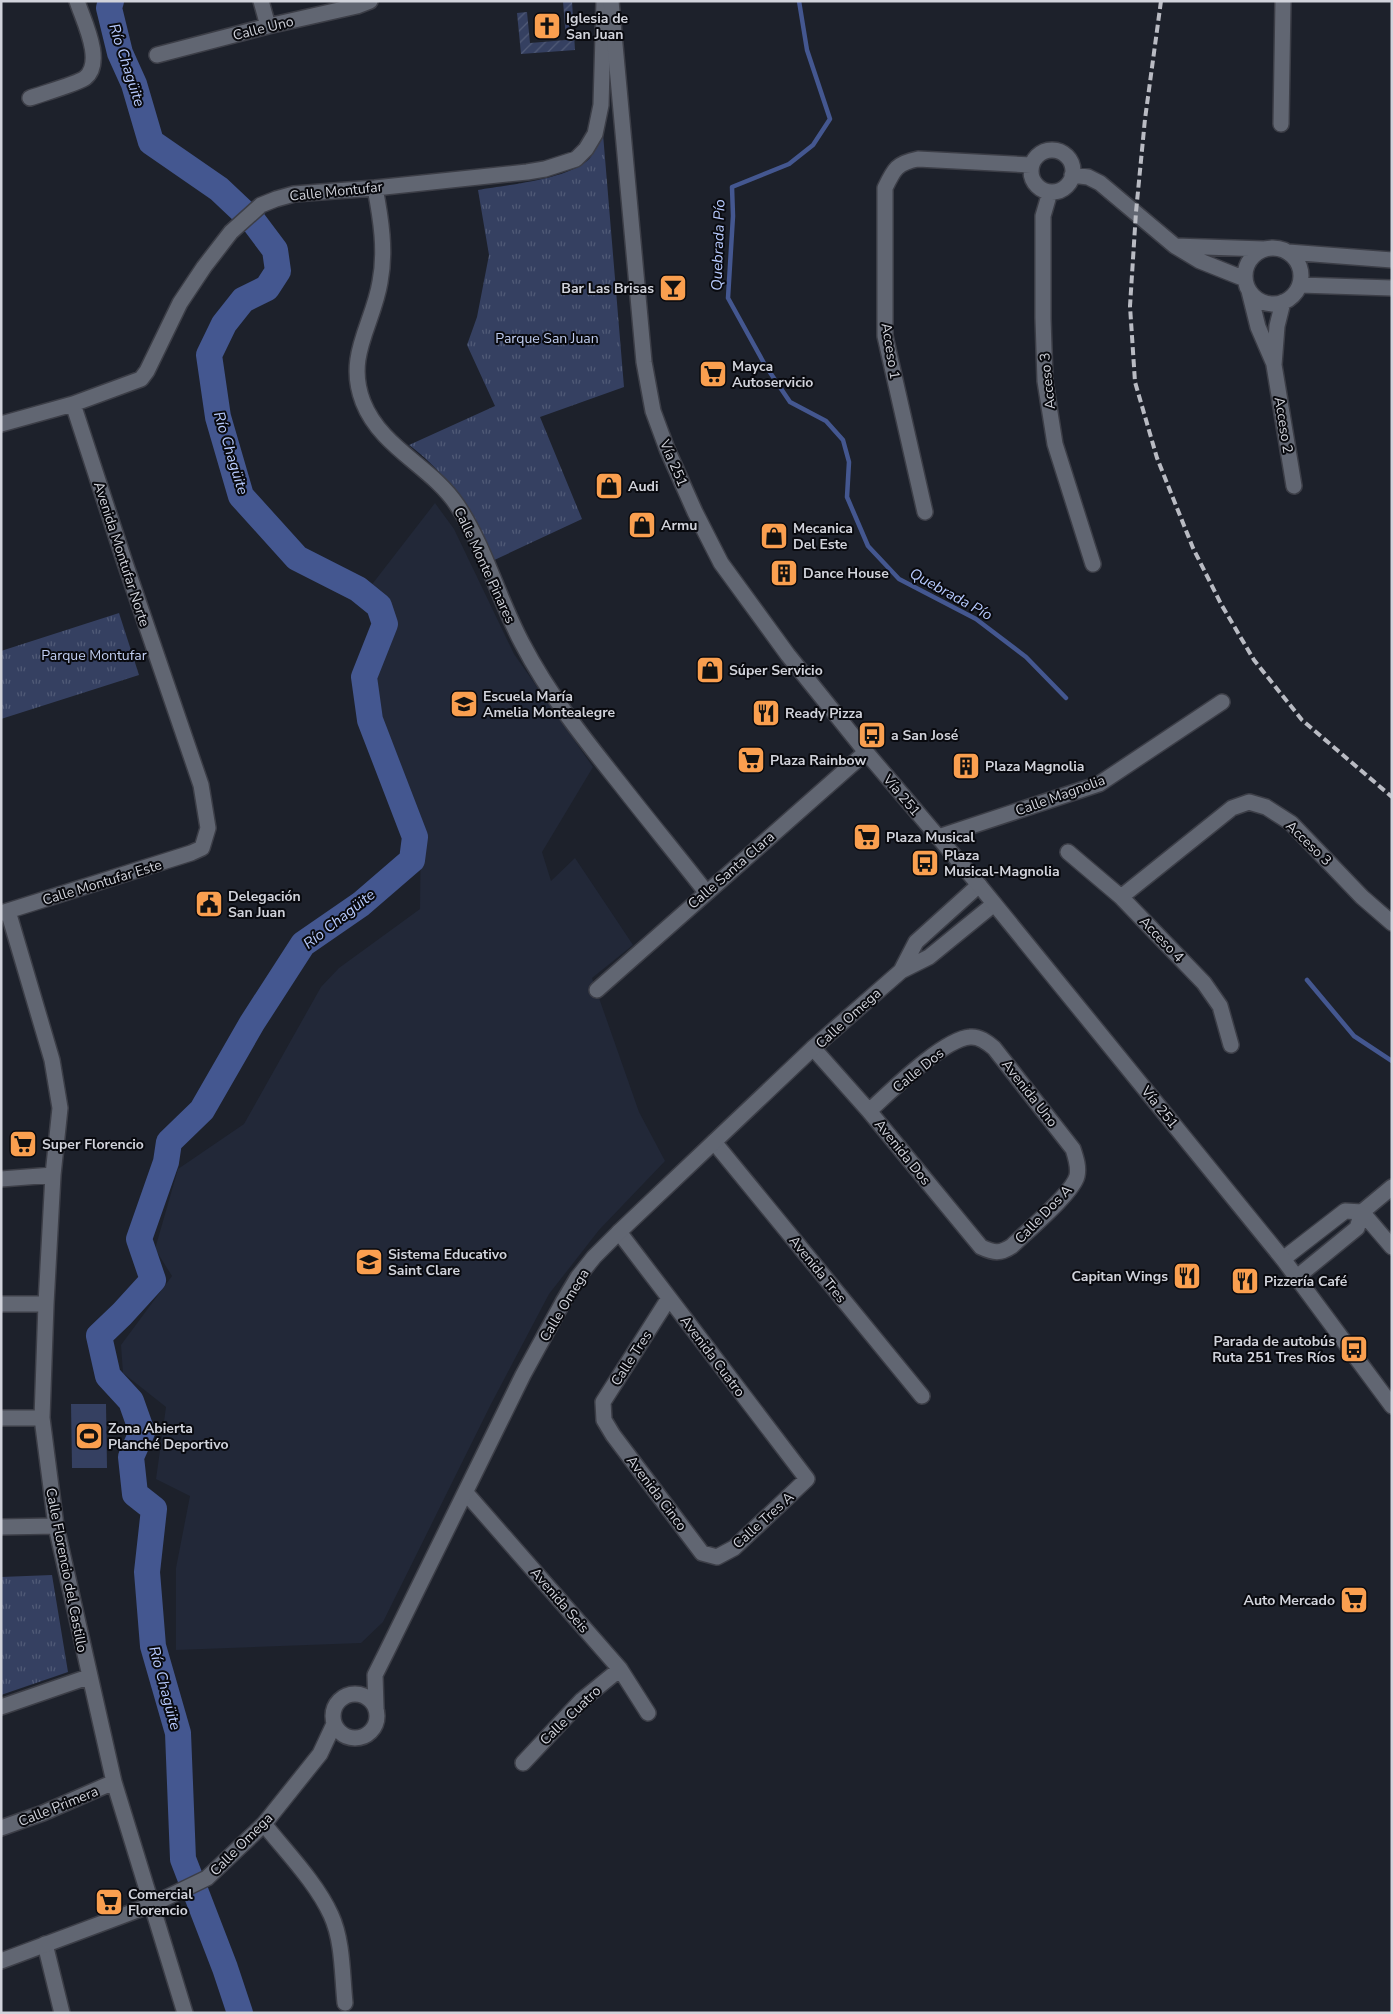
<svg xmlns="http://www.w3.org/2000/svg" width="1393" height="2014" viewBox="0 0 1393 2014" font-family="'Nunito Sans',sans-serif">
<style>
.built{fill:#222838}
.grass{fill:url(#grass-tufts)}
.garden{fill:url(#garden-furrows)}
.pitch{fill:#354061}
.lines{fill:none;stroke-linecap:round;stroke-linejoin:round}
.stream{stroke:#445790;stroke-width:4.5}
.river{stroke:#445790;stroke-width:26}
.minor-casing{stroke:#3c3e47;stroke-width:18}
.tertiary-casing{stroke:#3c3e47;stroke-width:18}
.secondary-casing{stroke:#3c3e47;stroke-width:18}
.minor{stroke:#616672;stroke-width:15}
.tertiary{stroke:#616672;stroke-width:15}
.secondary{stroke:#616672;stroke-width:15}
.rail{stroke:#b9bbc3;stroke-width:4;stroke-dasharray:8 4;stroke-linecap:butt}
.labels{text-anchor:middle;stroke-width:4;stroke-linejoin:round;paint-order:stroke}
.poi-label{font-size:14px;font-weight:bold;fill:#d1d3db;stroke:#090a0f;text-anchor:start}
.street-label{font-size:14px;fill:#d1d3db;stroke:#090a0f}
.park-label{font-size:14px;fill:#c1cef1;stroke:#090a0f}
.water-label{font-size:15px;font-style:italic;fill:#b7cafe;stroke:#090a0f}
</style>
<defs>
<pattern id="grass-tufts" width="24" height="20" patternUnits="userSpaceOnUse" patternTransform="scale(1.25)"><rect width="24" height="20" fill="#354061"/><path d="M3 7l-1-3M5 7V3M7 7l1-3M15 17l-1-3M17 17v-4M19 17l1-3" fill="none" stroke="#515b77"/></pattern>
<pattern id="garden-furrows" width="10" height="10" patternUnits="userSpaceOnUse" patternTransform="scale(1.25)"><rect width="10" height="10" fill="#354061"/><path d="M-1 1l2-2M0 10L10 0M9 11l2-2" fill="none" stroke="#515b77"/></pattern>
</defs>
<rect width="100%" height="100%" fill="#1d212b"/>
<!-- built -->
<path class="built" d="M 435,503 L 454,529 L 514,654 L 593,767 L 542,852 L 551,881 L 575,858 L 633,945 L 592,978 L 639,1112 L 665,1161 L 599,1230 L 549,1294 L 490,1406 L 383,1622 L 361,1643 L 176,1650 L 176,1568 L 190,1496 L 156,1479 L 166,1407 L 123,1373 L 121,1345 L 172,1276 L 155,1249 L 178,1169 L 244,1124 L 321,987 L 339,968 L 420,909 L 421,820 L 384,730 L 374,678 L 391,623 L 384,602 L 370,587 Z"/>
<!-- grass -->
<path class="grass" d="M 603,134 L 624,387 L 540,417 L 582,519 L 490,562 C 469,512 454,479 409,445 L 495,406 L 467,345 L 477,317 L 489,255 L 478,190 C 506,185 572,179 590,158 C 595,152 598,142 603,134 Z
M 119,613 L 139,675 L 1,719 L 1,651 Z
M 52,1575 L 68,1672 L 1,1695 L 1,1577 Z"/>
<!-- garden -->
<path class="garden" d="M 563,1 L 572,1 L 575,50 L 521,54 L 517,13 L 527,12 L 530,43 L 566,40 Z"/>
<!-- pitch -->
<path class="pitch" d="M 71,1404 L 106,1404 L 107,1468 L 72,1468 Z"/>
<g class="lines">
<!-- stream -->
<path class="stream" d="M 799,1 L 807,50 L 830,119 L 813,145 L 789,164 L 732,187 L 733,216 L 728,298 L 765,365 L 790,402 L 826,421 L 843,440 L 849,462 L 847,497 L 868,546 L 899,579 L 976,619 L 1026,657 L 1066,698
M 1307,980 L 1354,1036 L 1392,1061"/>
<!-- river -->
<path class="river" d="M 111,1 L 109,8 L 120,53 L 134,84 L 151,142 L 219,189 L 254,222 L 275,250 L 278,271 L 267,288 L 243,300 L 224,324 L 209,355 L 218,417 L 241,496 L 297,558 L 358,589 L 379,606 L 385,624 L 364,677 L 370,720 L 415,837 L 412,860 L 361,904 L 303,944 L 252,1023 L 202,1110 L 169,1142 L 166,1162 L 139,1239 L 153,1280 L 122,1314 L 99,1336 L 108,1376 L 131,1401 L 142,1432 L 131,1457 L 135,1494 L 154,1509 L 147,1572 L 153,1646 L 178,1733 L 183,1859 L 225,1968 L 240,2013"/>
<!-- minor casing -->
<g class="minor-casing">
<path id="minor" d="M 261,1 L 268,26
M 157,55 L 268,26 L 357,6 L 370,1
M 30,98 C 41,94 79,83 85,78 C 105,62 83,20 77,1
M 1281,124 L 1283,1
M1031 171a21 21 0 1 1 42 0a21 21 0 1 1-42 0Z
M 1072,175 L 1088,177 L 1100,183 L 1175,246 L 1200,261 L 1245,279
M 375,188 C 381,219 386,251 380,282 C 373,325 345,356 363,402 C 381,448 431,466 457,505 C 485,547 498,598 522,643 C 549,695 585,740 621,785 C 649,821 678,856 706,892
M 1050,192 L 1043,216 L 1043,318 L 1045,381 L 1055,444 L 1093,564
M 1175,246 L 1264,249
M1245 276a28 28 0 1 1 56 0a28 28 0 1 1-56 0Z
M 1288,252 L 1392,260
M 1300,285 L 1392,288
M 1249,291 L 1258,327 L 1274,364
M 1283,302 L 1277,326 L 1274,365 L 1294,486
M 1,424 L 73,404 L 141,379 L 147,371 L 180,303 L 204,267 L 231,232 L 261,205 L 276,199 L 294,194 L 375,188 L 527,172 L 545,169 L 576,159 L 586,149 L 595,134 L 601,105 L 604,1
M 925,512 L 885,336 L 885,188 C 894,169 897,163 918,159 L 1031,165
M 938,837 L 1099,784 L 1222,702
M 1068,852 L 1121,897 L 1204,983 L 1220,1006 L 1231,1045
M 1121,897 L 1232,808 L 1249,802 L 1266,807 L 1291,823 L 1362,897 L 1392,923
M 8,911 L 52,1060 L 60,1108 L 53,1175 L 46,1304 L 42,1418 L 56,1526 L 114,1782 L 185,2013
M 1,913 L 191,853 L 202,848 L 208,828 L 201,785 L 125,563 L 73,404
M 597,990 L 866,752
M 813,1048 L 869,1111 L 981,1247 C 994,1253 1000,1254 1012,1246 C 1026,1232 1073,1193 1077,1176 C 1079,1167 1076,1158 1073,1149 L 994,1048 C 987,1042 979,1036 970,1037 C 943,1039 890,1092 869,1111
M 714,1142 L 922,1396
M 1,1179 L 53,1175
M 1362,1212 L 1392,1247
M 1362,1212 L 1392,1187
M 619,1232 L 807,1479 L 734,1548 L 717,1557 L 702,1553 L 613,1435 L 604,1420 L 603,1402 L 669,1298
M 1283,1259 L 1345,1211 L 1362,1212
M 1297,1277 L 1357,1228 L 1362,1212
M 1,1304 L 46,1304
M 1,1418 L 42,1418
M 466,1493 L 620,1669 L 648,1713
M 1,1527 L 56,1526
M 1,1707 L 88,1677
M 523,1763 L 582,1700 L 620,1669
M 264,1824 C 286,1852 316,1882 331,1915 C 343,1941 342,1974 345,2003
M 1,1828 L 43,1813 L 114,1782
M 45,1944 L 62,2013"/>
</g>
<!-- tertiary casing -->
<g class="tertiary-casing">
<path id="tertiary" d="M 901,971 L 916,942 L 979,885
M333 1716a22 22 0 1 1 44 0a22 22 0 1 1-44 0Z
M 376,1708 L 375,1675 L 386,1653 L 523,1375 L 563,1302 L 578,1277 L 594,1257 L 619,1232 L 813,1048 L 901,971 L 929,957 L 994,904
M 1,1961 L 151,1905 L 207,1878 L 264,1824 L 320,1754 L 334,1724"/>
</g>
<!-- secondary casing -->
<g class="secondary-casing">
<path id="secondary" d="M 611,1 L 644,362 L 653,411 L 667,449 L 695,512 L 721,563 L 788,655 L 866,752 L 979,885 L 1283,1259 L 1392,1406"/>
</g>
<!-- minor -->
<use href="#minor" class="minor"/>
<!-- tertiary -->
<use href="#tertiary" class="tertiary"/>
<!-- secondary -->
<use href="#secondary" class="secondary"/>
<!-- rail -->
<path class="rail" d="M 1161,1 L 1145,119 L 1136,212 L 1130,306 L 1135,382 L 1157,458 L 1193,548 L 1221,604 L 1254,660 L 1302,720 L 1392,797"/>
</g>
<!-- icons -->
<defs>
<g id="church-square" transform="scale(1.4375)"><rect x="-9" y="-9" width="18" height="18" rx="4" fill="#fa9f4f" stroke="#090a0f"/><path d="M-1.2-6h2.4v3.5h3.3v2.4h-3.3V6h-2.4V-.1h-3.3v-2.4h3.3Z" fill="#111"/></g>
<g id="bar-square" transform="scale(1.4375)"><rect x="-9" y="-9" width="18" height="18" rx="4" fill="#fa9f4f" stroke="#090a0f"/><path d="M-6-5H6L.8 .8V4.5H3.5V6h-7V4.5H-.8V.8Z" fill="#111"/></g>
<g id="supermarket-square" transform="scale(1.4375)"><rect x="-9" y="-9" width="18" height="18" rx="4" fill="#fa9f4f" stroke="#090a0f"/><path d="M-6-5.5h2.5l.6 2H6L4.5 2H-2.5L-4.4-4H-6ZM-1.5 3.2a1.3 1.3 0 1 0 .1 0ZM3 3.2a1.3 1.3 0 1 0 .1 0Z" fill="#111"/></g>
<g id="shop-square" transform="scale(1.4375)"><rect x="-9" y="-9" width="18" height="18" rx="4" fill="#fa9f4f" stroke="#090a0f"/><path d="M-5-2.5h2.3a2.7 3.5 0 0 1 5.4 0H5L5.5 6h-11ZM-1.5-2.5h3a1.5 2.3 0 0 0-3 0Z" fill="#111"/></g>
<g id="building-square" transform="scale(1.4375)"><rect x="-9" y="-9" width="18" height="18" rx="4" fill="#fa9f4f" stroke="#090a0f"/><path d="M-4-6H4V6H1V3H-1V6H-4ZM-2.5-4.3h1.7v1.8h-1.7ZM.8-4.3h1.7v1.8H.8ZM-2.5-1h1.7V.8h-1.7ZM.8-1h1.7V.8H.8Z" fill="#111"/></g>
<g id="school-square" transform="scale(1.4375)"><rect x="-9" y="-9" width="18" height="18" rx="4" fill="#fa9f4f" stroke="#090a0f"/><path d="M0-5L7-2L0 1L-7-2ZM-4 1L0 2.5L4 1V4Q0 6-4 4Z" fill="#111"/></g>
<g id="restaurant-square" transform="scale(1.4375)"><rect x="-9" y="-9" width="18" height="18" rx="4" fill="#fa9f4f" stroke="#090a0f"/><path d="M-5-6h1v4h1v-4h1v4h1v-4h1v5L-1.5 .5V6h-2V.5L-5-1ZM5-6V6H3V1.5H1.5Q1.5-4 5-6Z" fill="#111"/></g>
<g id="bus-square" transform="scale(1.4375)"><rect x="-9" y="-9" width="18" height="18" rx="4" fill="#fa9f4f" stroke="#090a0f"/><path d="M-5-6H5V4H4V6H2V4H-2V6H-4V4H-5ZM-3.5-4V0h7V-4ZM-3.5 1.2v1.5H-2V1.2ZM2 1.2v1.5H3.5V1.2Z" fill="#111"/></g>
<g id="civic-square" transform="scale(1.4375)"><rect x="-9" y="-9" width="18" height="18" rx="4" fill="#fa9f4f" stroke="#090a0f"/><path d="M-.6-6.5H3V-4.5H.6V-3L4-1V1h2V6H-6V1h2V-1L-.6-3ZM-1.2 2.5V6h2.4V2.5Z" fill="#111"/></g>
<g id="stadium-square" transform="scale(1.4375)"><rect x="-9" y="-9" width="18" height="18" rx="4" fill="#fa9f4f" stroke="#090a0f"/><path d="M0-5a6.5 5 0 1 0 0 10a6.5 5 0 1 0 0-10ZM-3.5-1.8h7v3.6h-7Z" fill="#111"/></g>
</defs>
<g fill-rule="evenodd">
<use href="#church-square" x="547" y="26"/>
<use href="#bar-square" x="673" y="288"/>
<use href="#supermarket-square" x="713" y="374"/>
<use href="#shop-square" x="609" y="486"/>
<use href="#shop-square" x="642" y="525"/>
<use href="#shop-square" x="774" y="536"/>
<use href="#building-square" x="784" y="573"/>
<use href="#shop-square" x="710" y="670"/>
<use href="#school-square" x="464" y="704"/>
<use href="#restaurant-square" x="766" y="713"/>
<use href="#bus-square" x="872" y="735"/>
<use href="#supermarket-square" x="751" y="760"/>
<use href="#building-square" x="966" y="766"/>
<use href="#supermarket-square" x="867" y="837"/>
<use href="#bus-square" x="925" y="863"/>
<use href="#civic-square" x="209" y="904"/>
<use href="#supermarket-square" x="23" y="1144"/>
<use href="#school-square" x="369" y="1262"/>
<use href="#restaurant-square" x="1187" y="1276"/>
<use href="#restaurant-square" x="1245" y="1281"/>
<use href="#bus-square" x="1354" y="1349"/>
<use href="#stadium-square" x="89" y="1436"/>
<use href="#supermarket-square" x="1354" y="1600"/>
<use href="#supermarket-square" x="109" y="1902"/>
</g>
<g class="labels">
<!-- poi labels -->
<g class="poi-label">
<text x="566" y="23">Iglesia de<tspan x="566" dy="16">San Juan</tspan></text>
<text x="654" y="293" text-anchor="end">Bar Las Brisas</text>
<text x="732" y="371">Mayca<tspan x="732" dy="16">Autoservicio</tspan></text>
<text x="628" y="491">Audi</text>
<text x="661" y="530">Armu</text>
<text x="793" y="533">Mecanica<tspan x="793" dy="16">Del Este</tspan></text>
<text x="803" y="578">Dance House</text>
<text x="729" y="675">Súper Servicio</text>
<text x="483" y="701">Escuela María<tspan x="483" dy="16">Amelia Montealegre</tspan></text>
<text x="785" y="718">Ready Pizza</text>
<text x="891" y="740">a San José</text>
<text x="770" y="765">Plaza Rainbow</text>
<text x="985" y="771">Plaza Magnolia</text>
<text x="886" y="842">Plaza Musical</text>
<text x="944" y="860">Plaza<tspan x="944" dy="16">Musical-Magnolia</tspan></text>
<text x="228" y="901">Delegación<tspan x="228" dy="16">San Juan</tspan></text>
<text x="42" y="1149">Super Florencio</text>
<text x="388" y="1259">Sistema Educativo<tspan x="388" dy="16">Saint Clare</tspan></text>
<text x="1168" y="1281" text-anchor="end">Capitan Wings</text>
<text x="1264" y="1286">Pizzería Café</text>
<text x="1335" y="1346" text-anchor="end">Parada de autobús<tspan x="1335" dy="16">Ruta 251 Tres Ríos</tspan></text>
<text x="108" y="1433">Zona Abierta<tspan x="108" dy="16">Planché Deportivo</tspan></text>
<text x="1335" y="1605" text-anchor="end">Auto Mercado</text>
<text x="128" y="1899">Comercial<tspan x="128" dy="16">Florencio</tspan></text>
</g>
<!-- street labels -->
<g class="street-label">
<text transform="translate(263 28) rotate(-14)" y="5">Calle Uno</text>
<text transform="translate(336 191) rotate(-6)" y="5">Calle Montufar</text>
<text transform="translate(891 351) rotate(81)" y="5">Acceso 1</text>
<text transform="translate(1047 381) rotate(-96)" y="5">Acceso 3</text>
<text transform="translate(1284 425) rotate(81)" y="5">Acceso 2</text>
<text transform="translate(674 463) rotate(67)" y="5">Vía 251</text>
<text transform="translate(122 554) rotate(72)" y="5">Avenida Montufar Norte</text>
<text transform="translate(485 565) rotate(65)" y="5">Calle Monte Pinares</text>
<text transform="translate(902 795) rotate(50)" y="5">Vía 251</text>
<text transform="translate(1060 795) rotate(-20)" y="5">Calle Magnolia</text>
<text transform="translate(1309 843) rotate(44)" y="5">Acceso 3</text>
<text transform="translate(731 870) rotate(-41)" y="5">Calle Santa Clara</text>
<text transform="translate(102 882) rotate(-17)" y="5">Calle Montufar Este</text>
<text transform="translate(1162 939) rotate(46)" y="5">Acceso 4</text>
<text transform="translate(848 1018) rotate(-42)" y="5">Calle Omega</text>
<text transform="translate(918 1070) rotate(-39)" y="5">Calle Dos</text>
<text transform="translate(1030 1093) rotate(52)" y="5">Avenida Uno</text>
<text transform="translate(1160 1107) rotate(51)" y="5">Vía 251</text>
<text transform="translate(903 1152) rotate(51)" y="5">Avenida Dos</text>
<text transform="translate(1043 1214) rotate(-46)" y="5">Calle Dos A</text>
<text transform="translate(818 1269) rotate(51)" y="5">Avenida Tres</text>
<text transform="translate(564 1305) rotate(-59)" y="5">Calle Omega</text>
<text transform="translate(713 1356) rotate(53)" y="5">Avenida Cuatro</text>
<text transform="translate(631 1358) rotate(-57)" y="5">Calle Tres</text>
<text transform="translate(657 1493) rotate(53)" y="5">Avenida Cinco</text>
<text transform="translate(763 1520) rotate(-42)" y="5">Calle Tres A</text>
<text transform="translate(67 1570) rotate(79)" y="5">Calle Florencio del Castillo</text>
<text transform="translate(560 1600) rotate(49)" y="5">Avenida Seis</text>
<text transform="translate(570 1715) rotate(-44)" y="5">Calle Cuatro</text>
<text transform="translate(58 1806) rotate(-22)" y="5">Calle Primera</text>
<text transform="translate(241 1844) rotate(-45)" y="5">Calle Omega</text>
</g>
<!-- park labels -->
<g class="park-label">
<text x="547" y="343">Parque San Juan</text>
<text x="94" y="660">Parque Montufar</text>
</g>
<!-- water labels -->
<g class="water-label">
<text transform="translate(127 65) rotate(72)" y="5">Río Chagüite</text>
<text transform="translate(718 245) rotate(-88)" y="5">Quebrada Pío</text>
<text transform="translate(231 453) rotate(73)" y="5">Río Chagüite</text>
<text transform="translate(951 594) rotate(29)" y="5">Quebrada Pío</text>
<text transform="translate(339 919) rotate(-38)" y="5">Río Chagüite</text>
<text transform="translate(165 1688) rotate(75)" y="5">Río Chagüite</text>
</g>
</g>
<!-- border -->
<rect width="1393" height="2014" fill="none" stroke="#d1d3db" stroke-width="5"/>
</svg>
